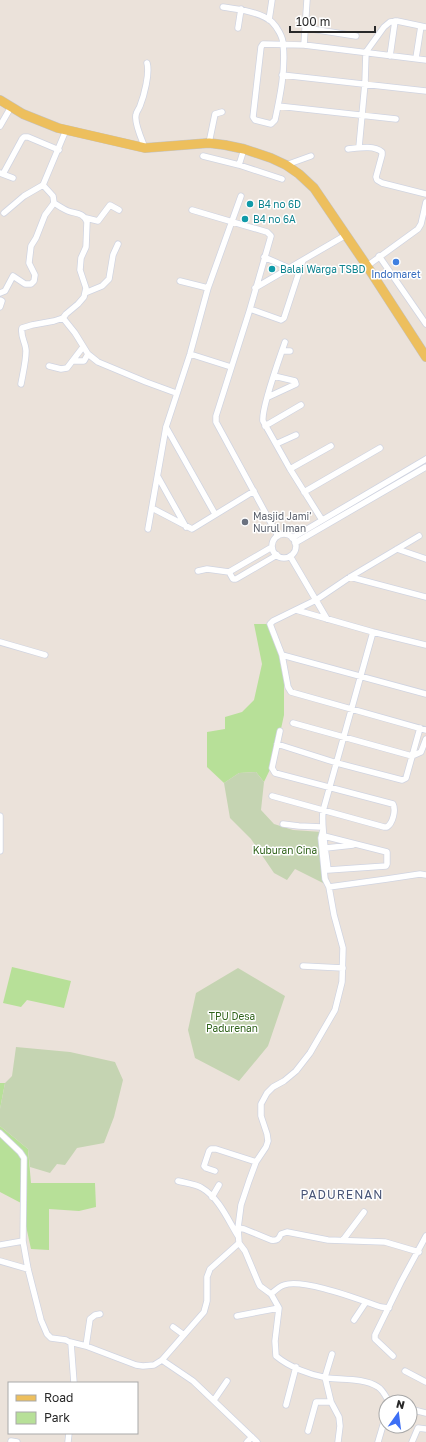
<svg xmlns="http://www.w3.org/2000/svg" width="426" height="1442" viewBox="0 0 426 1442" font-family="'Golos Text',sans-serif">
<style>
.green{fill:#b7e098}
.cemetery{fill:#c5d4b2}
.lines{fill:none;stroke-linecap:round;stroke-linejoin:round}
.minor-casing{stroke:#d0d4e1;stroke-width:7}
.primary-casing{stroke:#c3c3c3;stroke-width:10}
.minor{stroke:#fff;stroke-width:5.5}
.primary{stroke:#edbf5d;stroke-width:9}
.culture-dot{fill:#0f9aa8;stroke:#fff;stroke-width:1.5}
.shop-dot{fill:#3f7fe0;stroke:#fff;stroke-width:1.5}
.worship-dot{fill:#6b7280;stroke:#fff;stroke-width:1.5}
.labels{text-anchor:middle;stroke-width:3;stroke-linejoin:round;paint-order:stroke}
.culture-label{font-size:10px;fill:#0d838f;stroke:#fff;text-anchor:start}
.shop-label{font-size:10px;fill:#366cbe;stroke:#fff}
.worship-label{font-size:10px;fill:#5b616d;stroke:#fff;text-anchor:start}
.park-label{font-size:10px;fill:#30631b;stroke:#fff}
.quarter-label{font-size:12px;letter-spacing:1px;fill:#4a5678;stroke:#fff}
</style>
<rect width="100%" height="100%" fill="#ebe2da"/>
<!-- green -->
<path class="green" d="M 254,624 L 270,624 L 284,669 L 284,715 L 274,761 L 264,782 L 256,772 L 239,773 L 224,783 L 207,767 L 207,732 L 225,729 L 225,717 L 242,712 L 254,700 L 262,664 Z
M 12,967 L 71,981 L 64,1008 L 27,1000 L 21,1007 L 3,1003 Z
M 0,1083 L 5,1083 L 0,1109 Z
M 0,1126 L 28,1149 L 31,1183 L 95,1183 L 96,1207 L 79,1211 L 49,1209 L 49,1250 L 31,1249 L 21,1203 L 0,1192 Z"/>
<!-- cemetery -->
<path class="cemetery" d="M 256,772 L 264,782 L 261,810 L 274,824 L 293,830 L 322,832 L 329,886 L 295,869 L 287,880 L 274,873 L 251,839 L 230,818 L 224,783 L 239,773 Z
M 238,968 L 285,996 L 268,1046 L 239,1081 L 195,1058 L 188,1030 L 196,993 Z
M 16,1047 L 70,1052 L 115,1062 L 123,1080 L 114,1117 L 104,1143 L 77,1148 L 65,1165 L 57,1164 L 50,1173 L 30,1167 L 28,1149 L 0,1126 L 0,1109 L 5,1083 L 12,1076 Z"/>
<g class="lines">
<!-- minor casing -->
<g class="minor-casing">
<path id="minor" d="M 223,7 C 237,9 261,12 272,22 C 277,27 283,37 283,44 C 286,68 280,97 275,120 L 271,124 L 255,120 L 253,117 L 261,47 L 263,44 L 304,45 L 426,60
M 269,20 L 272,0
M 238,28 L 241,9
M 305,28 L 356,36
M 304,45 L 307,0
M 390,56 L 395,21
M 416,58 L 421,26
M 282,75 L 426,91
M 278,106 L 396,119
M 0,126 L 11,107
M 209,143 L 215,114 L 222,112
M 359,147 L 365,83 L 366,52 L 384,27 L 390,22 L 397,21 L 426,27
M 145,148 C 142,140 134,123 136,115 C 136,112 139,109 140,106 C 144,96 150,73 147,63
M 348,149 C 358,148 374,145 382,152 L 382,155 L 376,177 L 377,180 L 382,183 L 426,194
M 203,156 L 239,165 L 282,179
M 239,165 L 244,149
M 286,165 L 311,156
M 0,173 L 13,178
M 3,174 L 22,139 L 24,137 L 28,137 L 59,150
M 192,210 L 267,232 L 271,236 L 250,309 L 216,416 L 216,422 L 278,536
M 4,213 L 24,196 L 43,185
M 86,218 L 98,221 L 110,205 L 119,210
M 379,256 L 426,324
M 264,257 L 289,268
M 367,266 L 418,229 L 421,224 L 426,202
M 180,281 L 208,288
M 255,288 L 346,235
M 0,293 L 5,291 L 13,276 L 25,284 L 31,284 L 34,281 L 35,275 L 29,263 L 31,246 L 36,238 L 45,215 L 54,203
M 85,293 L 102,286 L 109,279 L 113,255 L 118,244
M 0,300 L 2,301 L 0,307
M 250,309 L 281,320 L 284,318 L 303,260
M 63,318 L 75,333 L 88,354 L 98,362 L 146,382 L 176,393
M 285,342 C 280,357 261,408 263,421 L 290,469 L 322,520
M 282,351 L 290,351
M 190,354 L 231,367
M 74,361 L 84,361 L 88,354
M 49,366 L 61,369 L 67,368 L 83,347
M 21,384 C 23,373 26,361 26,351 C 26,343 20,336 22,328 L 32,325 L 54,321 L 63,318 L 66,314 L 78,304 L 84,297 L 86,288 L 80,270 L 81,258 L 86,247 L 87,222 C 83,212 76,214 68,211 C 63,209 59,206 54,203 L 53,196 L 43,185 L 66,130
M 268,397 L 296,384 L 295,381 L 274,376
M 265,426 L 301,405
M 166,427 L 215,514
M 276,444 L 296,435
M 290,469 L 331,446
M 158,477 L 186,527
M 304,492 L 380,448
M 152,508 L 192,529 L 254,491
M 148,529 L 166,427 L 190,354 L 208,288 L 241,196
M272 546a12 12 0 1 1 24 0a12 12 0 1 1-24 0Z
M 419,536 L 350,577 L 316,600 L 273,621 L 270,624 L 282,655 L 288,687 L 291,692 L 426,730
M 292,538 L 426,459
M 295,543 L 426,467
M 272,547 L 229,572 L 233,579 L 236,579 L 277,555
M 397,549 L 426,559
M 290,556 L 327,619
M 198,571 L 207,569 L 229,572
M 350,577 L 426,597
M 296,610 L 373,632 L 426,645
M 0,642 L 45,655
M 282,655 L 426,694
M 293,723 L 412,756 L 421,752 L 426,739
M 277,744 L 337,763 L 402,780 L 406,778 L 420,728
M 272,796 L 384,827 L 387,827 C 393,823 396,810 393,804 L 275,773 L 272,768 L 280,731
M 0,816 L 0,851
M 283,824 L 299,826 L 322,827
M 323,830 L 321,838 L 325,879 L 329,887 L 334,915 L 343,948 L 342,982 L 335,1010 L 310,1053 L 296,1071 L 284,1081 L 273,1087 L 267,1093 L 261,1104 L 261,1116 L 267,1134 L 268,1141 L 266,1147 L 256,1162 L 249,1181 L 241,1205 L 238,1228 L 239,1243 L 245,1251 L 258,1282 L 260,1286 L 271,1294 L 279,1308 L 275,1341 L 276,1356 C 289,1367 310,1375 327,1378 C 343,1380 364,1378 378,1387 C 383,1390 386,1397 389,1402
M 324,836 L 387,852 L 387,864 L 386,866 L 328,870 C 326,851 321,829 323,811 L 373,632
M 326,848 L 353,845
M 329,887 L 387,879 L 420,874 L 426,875
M 303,966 L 343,968
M 0,1133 L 20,1152 L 24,1158 L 23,1241 L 28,1269 L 41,1320 L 47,1334 L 51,1338 L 66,1340 L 71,1343 L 74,1383
M 215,1171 L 206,1168 L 204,1166 L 209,1151 L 211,1149 L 216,1149 L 256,1162
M 178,1181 C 186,1183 196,1184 202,1188 C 219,1198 228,1220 238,1236
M 212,1197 L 219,1185
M 238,1228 L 244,1229 L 271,1240 C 277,1241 279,1239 281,1234 L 287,1232 L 328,1240 L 385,1242 L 419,1252
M 343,1240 L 364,1212
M 0,1245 L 23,1241
M 0,1261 L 28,1269
M 271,1294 C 275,1291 278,1287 284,1285 C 303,1278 360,1300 381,1307 L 389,1308
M 237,1316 L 279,1308
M 354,1320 L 366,1302
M 173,1327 L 184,1335
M 70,1342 L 86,1346 L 136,1365 L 143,1366 L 154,1365 L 162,1360 L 204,1312 L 207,1301 L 207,1277 L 210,1269 L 239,1243
M 86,1346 L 90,1319 L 95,1315 L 100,1314
M 332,1354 L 325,1377 L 331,1402 L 339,1417 L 340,1426 L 338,1442
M 393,1356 L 375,1339 L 375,1335 L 401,1282 L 426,1236
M 162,1360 L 193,1381 L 257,1442
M 405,1371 L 426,1382
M 214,1400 L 227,1381
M 286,1405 L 296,1367
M 410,1409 L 426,1413
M 308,1431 L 316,1402 L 331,1402
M 11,1441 L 17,1442
M 68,1442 L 69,1433
M 247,1442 L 252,1437
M 378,1442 L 386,1415
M 412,1442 L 418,1428 L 426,1429"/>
</g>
<!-- primary casing -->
<g class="primary-casing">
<path id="primary" d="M 0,100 L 23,114 L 58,128 L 145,148 L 209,143 L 225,145 L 244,149 L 271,158 L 286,165 L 299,174 L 314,188 L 367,266 L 426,357"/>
</g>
<!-- minor -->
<use href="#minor" class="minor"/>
<!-- primary -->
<use href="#primary" class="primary"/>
</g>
<!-- markers -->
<g class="culture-dot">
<circle cx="250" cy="204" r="4"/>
<circle cx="245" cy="219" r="4"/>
<circle cx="272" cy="269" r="4"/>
</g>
<circle class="shop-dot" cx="396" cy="262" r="4"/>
<circle class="worship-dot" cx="245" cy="522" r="4"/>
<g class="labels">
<!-- culture labels -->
<g class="culture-label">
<text x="258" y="208">B4 no 6D</text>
<text x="253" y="223">B4 no 6A</text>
<text x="280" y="273">Balai Warga TSBD</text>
</g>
<!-- shop labels -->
<g class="shop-label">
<text x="396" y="278">Indomaret</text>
</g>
<!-- worship labels -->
<g class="worship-label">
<text x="253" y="520">Masjid Jami'<tspan x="253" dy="12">Nurul Iman</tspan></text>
</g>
<!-- park labels -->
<g class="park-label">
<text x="285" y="854">Kuburan Cina</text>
<text x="232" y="1020">TPU Desa<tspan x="232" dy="12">Padurenan</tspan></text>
</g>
<!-- quarter labels -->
<g class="quarter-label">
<text x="342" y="1199">PADURENAN</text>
</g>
</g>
<!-- legend -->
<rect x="8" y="1382" width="130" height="52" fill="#ffffff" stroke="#a9a9a9"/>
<rect x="16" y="1395" width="20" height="6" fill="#edbf5d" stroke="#a9a9a9"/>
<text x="44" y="1402" font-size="12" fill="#282828">Road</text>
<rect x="16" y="1412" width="20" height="12" fill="#b7e098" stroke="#a9a9a9"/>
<text x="44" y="1422" font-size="12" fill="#282828">Park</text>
<!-- north arrow -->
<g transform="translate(398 1414) rotate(14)"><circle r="19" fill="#ffffff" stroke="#a9a9a9"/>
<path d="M0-3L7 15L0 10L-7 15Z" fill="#3d6ff5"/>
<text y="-6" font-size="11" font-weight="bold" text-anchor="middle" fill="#282828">N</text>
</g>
<!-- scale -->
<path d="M290 26v6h85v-6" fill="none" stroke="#282828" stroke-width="2"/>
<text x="296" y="26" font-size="12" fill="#282828" stroke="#ffffff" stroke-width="3" paint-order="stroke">100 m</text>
</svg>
